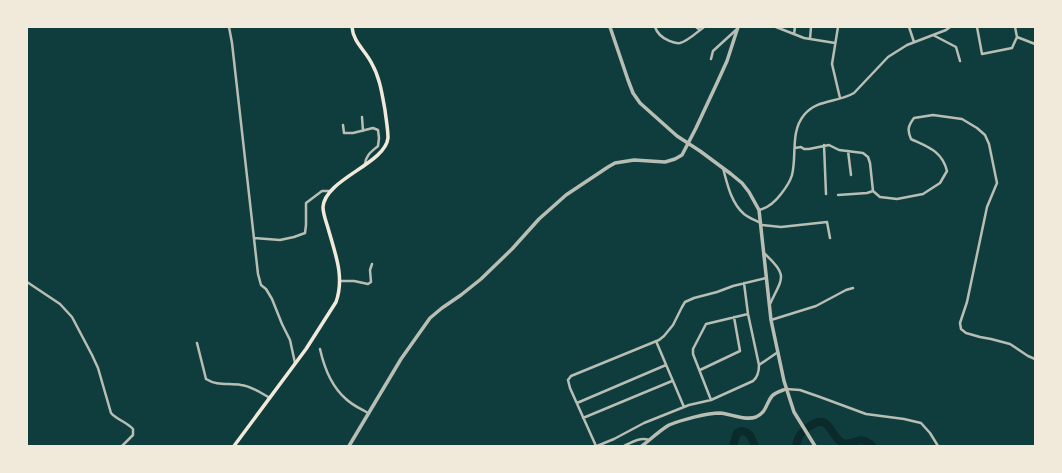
<svg xmlns="http://www.w3.org/2000/svg" width="1062" height="473" viewBox="0 0 1062 473" font-family="'Space Grotesk',sans-serif">
<style>
.lines{fill:none;stroke-linecap:round;stroke-linejoin:round}
.river{stroke:#0a2a2b;stroke-width:8}
.minor{stroke:#b8beb3;stroke-width:2.5}
.tertiary{stroke:#b8beb3;stroke-width:3.5}
.secondary{stroke:#f1e9da;stroke-width:3.5}
</style>
<rect width="100%" height="100%" fill="#0f3d3e"/>
<g class="lines">
<!-- river -->
<path class="river" d="M 733,446 L 737,433 L 741,431 C 751,432 751,438 755,446
M 796,446 C 798,435 801,433 810,426 C 830,411 831,439 843,443 C 853,447 860,433 872,446"/>
<!-- minor -->
<path class="minor" d="M 229,27 L 232,43 L 258,274 L 261,285 L 266,289 L 272,299 L 282,324 L 290,340 L 295,363
M 655,27 C 656,30 658,33 660,35 C 664,39 674,44 680,43 C 688,41 697,32 704,27
M 696,27 L 700,30
M 776,27 L 804,38 L 835,43
M 838,27 L 832,64 L 840,98
M 909,27 L 914,42
M 977,27 L 982,54 L 1012,48 L 1017,37 L 1015,27
M 794,34 L 795,27
M 933,35 L 956,47 L 960,61
M 1017,37 L 1035,44
M 810,39 L 811,27
M 711,59 L 713,51 L 736,30
M 362,117 L 363,131
M 343,125 L 344,133 L 353,133 L 373,128 L 378,130 L 379,138 L 378,146 C 371,152 366,155 365,164
M 824,145 L 826,194
M 795,148 L 801,147 L 804,149 L 809,149 L 829,145 L 839,150 L 863,153 L 868,157 L 870,163 L 873,191 L 880,197 L 897,199 L 923,194 L 940,183 L 947,171 C 942,151 928,147 911,139 C 907,130 908,126 914,118 L 933,115 L 962,119 L 977,128 L 985,135 L 989,144 L 997,183 L 987,207 L 967,302 L 960,323 L 961,329 L 966,333 L 980,337 L 991,339 L 1010,344 L 1028,356 L 1035,359
M 848,151 L 851,175
M 723,168 C 727,183 731,203 744,214 C 749,218 755,220 761,223
M 838,195 L 867,193 L 873,191
M 759,210 C 768,208 775,202 781,194 C 785,189 790,182 792,175 C 797,156 790,132 804,115 C 817,99 837,103 854,93 L 888,57 L 907,45 L 946,30 L 950,27
M 761,225 L 781,227 L 827,222 L 830,238
M 254,238 L 280,240 L 294,237 L 305,233 L 306,225 L 306,203 L 322,191 L 331,191
M 765,254 C 789,276 782,278 770,304
M 340,281 L 354,281 L 368,284 L 371,282 L 370,270 L 372,264
M 27,282 L 60,304 L 72,317 L 92,355 L 98,368 L 111,413 C 117,420 127,422 133,429 L 133,435 L 122,446
M 771,320 L 816,306 L 846,290 L 853,288
M 656,341 L 684,407
M 197,343 L 206,379 C 217,386 228,383 241,385 C 251,386 261,393 270,398
M 320,349 C 324,367 332,387 346,399 C 352,405 361,409 368,413
M 759,365 L 778,352
M 700,370 L 740,351 L 734,317
M 786,389 L 800,390 L 820,397 L 866,414 L 904,419 L 921,423 L 930,433 L 938,446
M 711,400 L 693,354 L 693,349 L 706,324 L 748,314
M 577,403 L 666,365
M 583,418 L 672,381
M 596,446 L 570,388 L 568,380 L 571,376 L 659,340 L 664,336 L 673,325 L 682,307 L 685,302 L 694,298 L 717,292 L 733,286 L 766,278
M 597,446 L 614,439 L 644,423 L 689,405 L 711,400 L 753,381 C 758,377 759,372 759,365 L 748,314 L 744,283
M 624,446 C 632,442 640,437 649,440"/>
<!-- tertiary -->
<path class="tertiary" d="M 610,27 L 628,80 L 633,93 L 640,103 L 677,136 L 700,151 L 731,174 L 742,183 L 749,192 L 759,210 L 771,320 L 784,381 L 794,412 L 815,446
M 349,446 L 401,359 L 430,318 L 442,308 L 461,295 L 481,279 L 512,249 L 539,219 L 566,195 L 608,167 L 615,163 L 634,160 L 665,162 L 675,159 L 682,155 L 696,128 L 717,83 L 727,61 L 738,27
M 642,446 C 651,439 659,431 669,425 C 681,420 707,413 720,413 C 731,414 745,421 756,417 C 767,412 766,403 772,396 C 776,392 781,391 786,389"/>
<!-- secondary -->
<path class="secondary" d="M 234,446 L 306,349 L 336,302 C 345,277 335,253 328,228 C 326,221 323,214 323,207 C 325,179 385,164 388,138 C 388,129 386,119 385,110 C 382,94 380,78 372,64 C 366,51 353,42 352,27"/>
</g>
<!-- border -->
<rect width="1062" height="473" fill="none" stroke="#f1e9da" stroke-width="56"/>
</svg>
